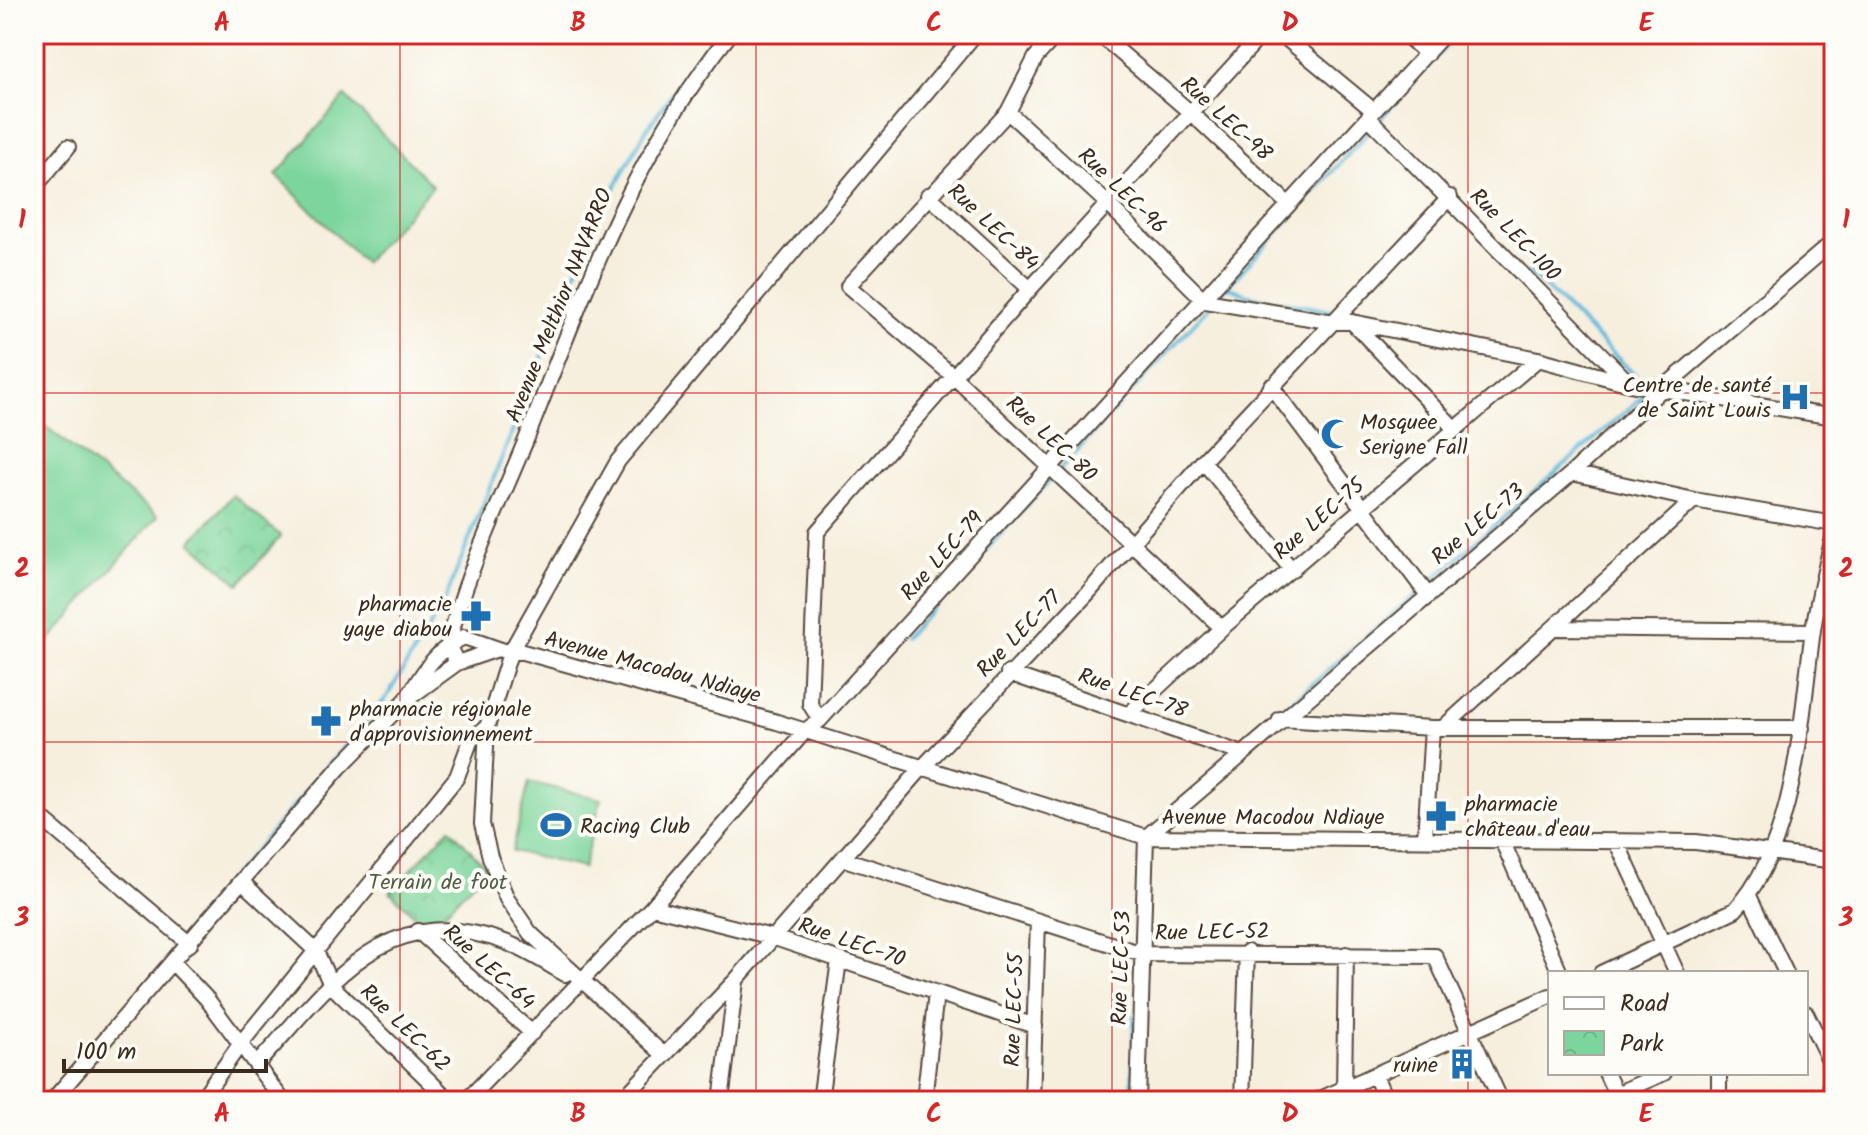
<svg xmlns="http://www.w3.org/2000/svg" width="1868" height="1135" viewBox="0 0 1868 1135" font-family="Kalam,sans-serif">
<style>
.green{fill:#7cd59b;stroke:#5c805c;stroke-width:2}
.park{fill:url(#park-crowns);stroke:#5c805c;stroke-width:2}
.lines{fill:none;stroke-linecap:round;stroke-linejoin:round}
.stream{stroke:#5fb8dc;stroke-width:4}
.minor-casing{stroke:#57483b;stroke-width:18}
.minor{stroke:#fff;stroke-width:14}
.grid{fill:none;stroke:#d62828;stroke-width:2;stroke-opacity:0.55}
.labels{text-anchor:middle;stroke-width:8;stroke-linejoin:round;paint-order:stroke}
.street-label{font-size:22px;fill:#3b2a1e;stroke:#fdfcf7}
.poi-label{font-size:22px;fill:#3b2a1e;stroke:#fdfcf7;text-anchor:start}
.park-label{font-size:22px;fill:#4e5d44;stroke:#fdfcf7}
.neatline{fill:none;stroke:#d62828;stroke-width:3}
.grid-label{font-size:26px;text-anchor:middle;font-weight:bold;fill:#d62828}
</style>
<defs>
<pattern id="park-crowns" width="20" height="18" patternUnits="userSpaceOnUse" patternTransform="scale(2)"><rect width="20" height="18" fill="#7cd59b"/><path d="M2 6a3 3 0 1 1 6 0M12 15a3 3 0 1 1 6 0" fill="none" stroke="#6cb785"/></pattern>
</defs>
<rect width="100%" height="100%" fill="#fdfcf7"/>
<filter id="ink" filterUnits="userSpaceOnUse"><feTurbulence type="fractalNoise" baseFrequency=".0125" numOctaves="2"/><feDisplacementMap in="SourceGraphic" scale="16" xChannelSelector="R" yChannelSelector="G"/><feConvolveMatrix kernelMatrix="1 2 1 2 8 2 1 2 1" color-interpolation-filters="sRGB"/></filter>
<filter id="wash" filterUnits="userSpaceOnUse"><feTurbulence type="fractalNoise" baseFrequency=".006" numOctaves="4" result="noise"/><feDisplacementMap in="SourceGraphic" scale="32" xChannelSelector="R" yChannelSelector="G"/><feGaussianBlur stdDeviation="1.8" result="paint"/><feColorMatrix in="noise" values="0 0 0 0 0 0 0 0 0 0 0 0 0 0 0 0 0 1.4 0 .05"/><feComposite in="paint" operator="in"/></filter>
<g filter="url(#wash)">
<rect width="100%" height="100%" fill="#f6efde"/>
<!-- green -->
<path class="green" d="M 345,96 L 433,186 L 364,263 L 276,175 Z
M 34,417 L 158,516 L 34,658 Z
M 529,782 L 601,799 L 583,868 L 512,851 Z"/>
<!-- park -->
<path class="park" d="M 233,495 L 281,536 L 239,584 L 191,542 Z
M 450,828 L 487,868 L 429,929 L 390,892 Z"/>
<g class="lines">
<!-- stream -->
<path class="stream" d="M 1378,121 L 1457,34
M 1529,271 L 1640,380
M 1215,300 L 1227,287
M 1338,312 L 1254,297 L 1227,287 L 1373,127
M 1347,313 L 1366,318
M 1657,384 L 1693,353
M 904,639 L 1209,307
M 1238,749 L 1648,392
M 1214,770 L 1231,754
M 184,934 L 386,698 L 443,605 L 596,222 L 646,130 L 714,34
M 1132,1098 L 1134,1015
M 1336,1101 L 1374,1083"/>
</g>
</g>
<g filter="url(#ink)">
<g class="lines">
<!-- minor casing -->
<g class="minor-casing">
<path id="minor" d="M 1057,34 L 1036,57 L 1008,112 L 848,286 L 953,376 L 1222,628
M 1099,34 L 1190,112 L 1288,204
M 1281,34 L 1374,111
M 1405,34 L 1427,54
M 1008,112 L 1109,205 L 1205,301 L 1334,322 L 1352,322 L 1538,359 L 1630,384 L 1834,417
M 1368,117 L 1628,382
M 34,188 L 68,147
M 928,195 L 1030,289
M 1352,322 L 1454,428
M 1271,386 L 1427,594
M 1203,461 L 1292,570
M 1572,473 L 1694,500 L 1834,524
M 1556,628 L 1813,631
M 457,663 L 448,645 C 466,572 500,504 528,435 C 587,287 629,161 730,34
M 1008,673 L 1243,754
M 406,700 C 422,674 435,650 464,637 L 510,653 L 519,651 L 777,722 L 1146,837 L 1696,842 L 1834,861
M 1129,714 L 1222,628 L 1538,359
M 1280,719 L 1432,728 L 1802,728
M 820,720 L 810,704 L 817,532 L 1030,289 L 1262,34
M 487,727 L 482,824 L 490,857 L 507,899 L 530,933 L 664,1055
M 1444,727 L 1694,500
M 34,812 L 190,944
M 1501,838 L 1560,973
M 1425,839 L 1432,728
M 1616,841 L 1677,973
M 844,859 L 1142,954 L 1435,956 L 1501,1101
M 243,883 L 316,951 L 331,985 L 450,1101
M 1749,896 L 1786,973
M 652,907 L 772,937 L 1035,1026
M 418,931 L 532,1033
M 174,964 L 207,999 L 283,1101
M 1601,973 L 1735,910 C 1797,845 1801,715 1813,630 C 1818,597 1826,566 1834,534
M 1806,1013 L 1834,1070
M 256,1065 C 330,986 383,898 505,942 C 526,950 546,963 565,974
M 1606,1073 L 1616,1094
M 1719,1073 L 1719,1101
M 1375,1075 L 1386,1101
M 1344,1089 L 1346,954
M 52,1101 L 339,768 L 406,700 L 457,663 L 498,649
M 200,1101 L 241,1043 L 457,777 L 471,739 L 487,727 L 510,653 L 618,461 L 975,34
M 466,1101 L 652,907 L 805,731 L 820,720 L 1444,34
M 621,1101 L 736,980 L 921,769 L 1087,594 L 1203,461 L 1450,197
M 721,1101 L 736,981
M 820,1101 L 839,960
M 924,1101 L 936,993
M 1032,1101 L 1038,921
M 1138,1101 L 1146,837 L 1572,473 L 1661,390 L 1834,241
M 1242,1101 L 1247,952
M 1316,1101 L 1550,996
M 1600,1101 L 1664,1073
M 1827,1101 L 1834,1073"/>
</g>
<!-- minor -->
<use href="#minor" class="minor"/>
</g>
</g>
<!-- grid -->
<path class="grid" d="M 400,34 L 400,1101M 756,34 L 756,1101M 1112,34 L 1112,1101M 1468,34 L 1468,1101M 34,393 L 1834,393M 34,742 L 1834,742"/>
<!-- icons -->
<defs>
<g id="hospital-bare" transform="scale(2.4)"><path d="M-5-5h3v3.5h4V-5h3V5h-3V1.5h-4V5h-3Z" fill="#1f6fb2" stroke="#fdfcf7" stroke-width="2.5" paint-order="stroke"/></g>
<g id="mosque-bare" transform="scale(2.4)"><path d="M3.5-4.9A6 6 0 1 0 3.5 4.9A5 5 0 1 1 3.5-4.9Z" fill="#1f6fb2" stroke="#fdfcf7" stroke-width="2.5" paint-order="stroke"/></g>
<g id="pharmacy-bare" transform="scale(2.4)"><path d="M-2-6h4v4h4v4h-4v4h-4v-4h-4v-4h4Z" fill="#1f6fb2" stroke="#fdfcf7" stroke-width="2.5" paint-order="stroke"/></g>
<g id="stadium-bare" transform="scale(2.4)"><path d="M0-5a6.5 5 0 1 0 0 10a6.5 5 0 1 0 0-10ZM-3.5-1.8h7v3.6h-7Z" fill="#1f6fb2" stroke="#fdfcf7" stroke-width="2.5" paint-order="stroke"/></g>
<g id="building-bare" transform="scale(2.4)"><path d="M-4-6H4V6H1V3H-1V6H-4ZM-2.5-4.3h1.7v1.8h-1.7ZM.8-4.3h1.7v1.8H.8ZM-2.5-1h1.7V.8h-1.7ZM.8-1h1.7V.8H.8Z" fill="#1f6fb2" stroke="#fdfcf7" stroke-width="2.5" paint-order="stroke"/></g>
</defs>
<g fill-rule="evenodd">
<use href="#hospital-bare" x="1795" y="397"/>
<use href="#mosque-bare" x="1336" y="434"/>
<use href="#pharmacy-bare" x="476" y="616"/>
<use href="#pharmacy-bare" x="326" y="721"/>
<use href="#pharmacy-bare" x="1441" y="816"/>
<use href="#stadium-bare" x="556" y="825"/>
<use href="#building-bare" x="1462" y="1064"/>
</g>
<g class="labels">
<!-- street labels -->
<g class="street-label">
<text transform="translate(1227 118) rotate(42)" y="8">Rue LEC-98</text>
<text transform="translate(1123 190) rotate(44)" y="8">Rue LEC-96</text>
<text transform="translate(994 226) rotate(43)" y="8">Rue LEC-84</text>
<text transform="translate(1516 234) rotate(46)" y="8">Rue LEC-100</text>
<text transform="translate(558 305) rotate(-68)" y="8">Avenue Melthior NAVARRO</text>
<text transform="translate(1052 438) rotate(43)" y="8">Rue LEC-80</text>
<text transform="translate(1318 518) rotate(-41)" y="8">Rue LEC-75</text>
<text transform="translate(1477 523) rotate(-40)" y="8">Rue LEC-73</text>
<text transform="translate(941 555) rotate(-48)" y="8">Rue LEC-79</text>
<text transform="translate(1018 633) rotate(-46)" y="8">Rue LEC-77</text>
<text transform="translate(653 666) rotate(15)" y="8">Avenue Macodou Ndiaye</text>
<text transform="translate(1133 692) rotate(19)" y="8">Rue LEC-78</text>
<text x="1273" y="824">Avenue Macodou Ndiaye</text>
<text transform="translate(1212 931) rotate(-1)" y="8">Rue LEC-52</text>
<text transform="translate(852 941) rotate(19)" y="8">Rue LEC-70</text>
<text transform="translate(490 966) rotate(42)" y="8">Rue LEC-64</text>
<text transform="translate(1120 968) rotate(-88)" y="8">Rue LEC-53</text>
<text transform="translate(1013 1010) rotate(-88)" y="8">Rue LEC-55</text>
<text transform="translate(406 1027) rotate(44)" y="8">Rue LEC-62</text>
</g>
<!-- poi labels -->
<g class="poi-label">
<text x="1771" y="392" text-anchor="end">Centre de santé<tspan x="1771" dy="25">de Saint Louis</tspan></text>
<text x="1360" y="429">Mosquee<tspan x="1360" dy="25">Serigne Fall</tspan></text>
<text x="452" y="611" text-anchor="end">pharmacie<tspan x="452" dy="25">yaye diabou</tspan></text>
<text x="350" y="716">pharmacie régionale<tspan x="350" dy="25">d'approvisionnement</tspan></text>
<text x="1465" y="811">pharmacie<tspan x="1465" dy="25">château d'eau</tspan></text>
<text x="580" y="833">Racing Club</text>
<text x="1438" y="1072" text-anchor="end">ruine</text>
</g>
<!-- park labels -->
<g class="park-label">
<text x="438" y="889">Terrain de foot</text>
</g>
</g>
<!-- margin -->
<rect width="1868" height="1135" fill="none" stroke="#fdfcf7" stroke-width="88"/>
<!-- legend -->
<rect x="1548" y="971" width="260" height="104" fill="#fdfcf7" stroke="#afa8a0" stroke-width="2"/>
<rect x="1564" y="997" width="40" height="12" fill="#ffffff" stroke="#afa8a0" stroke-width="2"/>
<text x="1620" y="1011" font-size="24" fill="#3b2a1e">Road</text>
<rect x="1564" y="1031" width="40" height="24" fill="url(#park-crowns)" stroke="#afa8a0" stroke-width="2"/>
<text x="1620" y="1051" font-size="24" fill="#3b2a1e">Park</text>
<!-- scale -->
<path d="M64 1059v12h202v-12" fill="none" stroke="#3b2a1e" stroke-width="4"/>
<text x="76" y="1059" font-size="24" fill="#3b2a1e" stroke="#fdfcf7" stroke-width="6" paint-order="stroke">100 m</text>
<rect x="44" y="44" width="1780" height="1047" class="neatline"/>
<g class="grid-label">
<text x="222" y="31">A</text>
<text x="578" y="31">B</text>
<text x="934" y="31">C</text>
<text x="1290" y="31">D</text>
<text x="1646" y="31">E</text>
<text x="22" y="228">1</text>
<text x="1846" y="228">1</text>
<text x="22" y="577">2</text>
<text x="1846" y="577">2</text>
<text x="22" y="926">3</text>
<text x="1846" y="926">3</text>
<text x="222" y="1122">A</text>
<text x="578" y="1122">B</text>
<text x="934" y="1122">C</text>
<text x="1290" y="1122">D</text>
<text x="1646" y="1122">E</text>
</g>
</svg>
